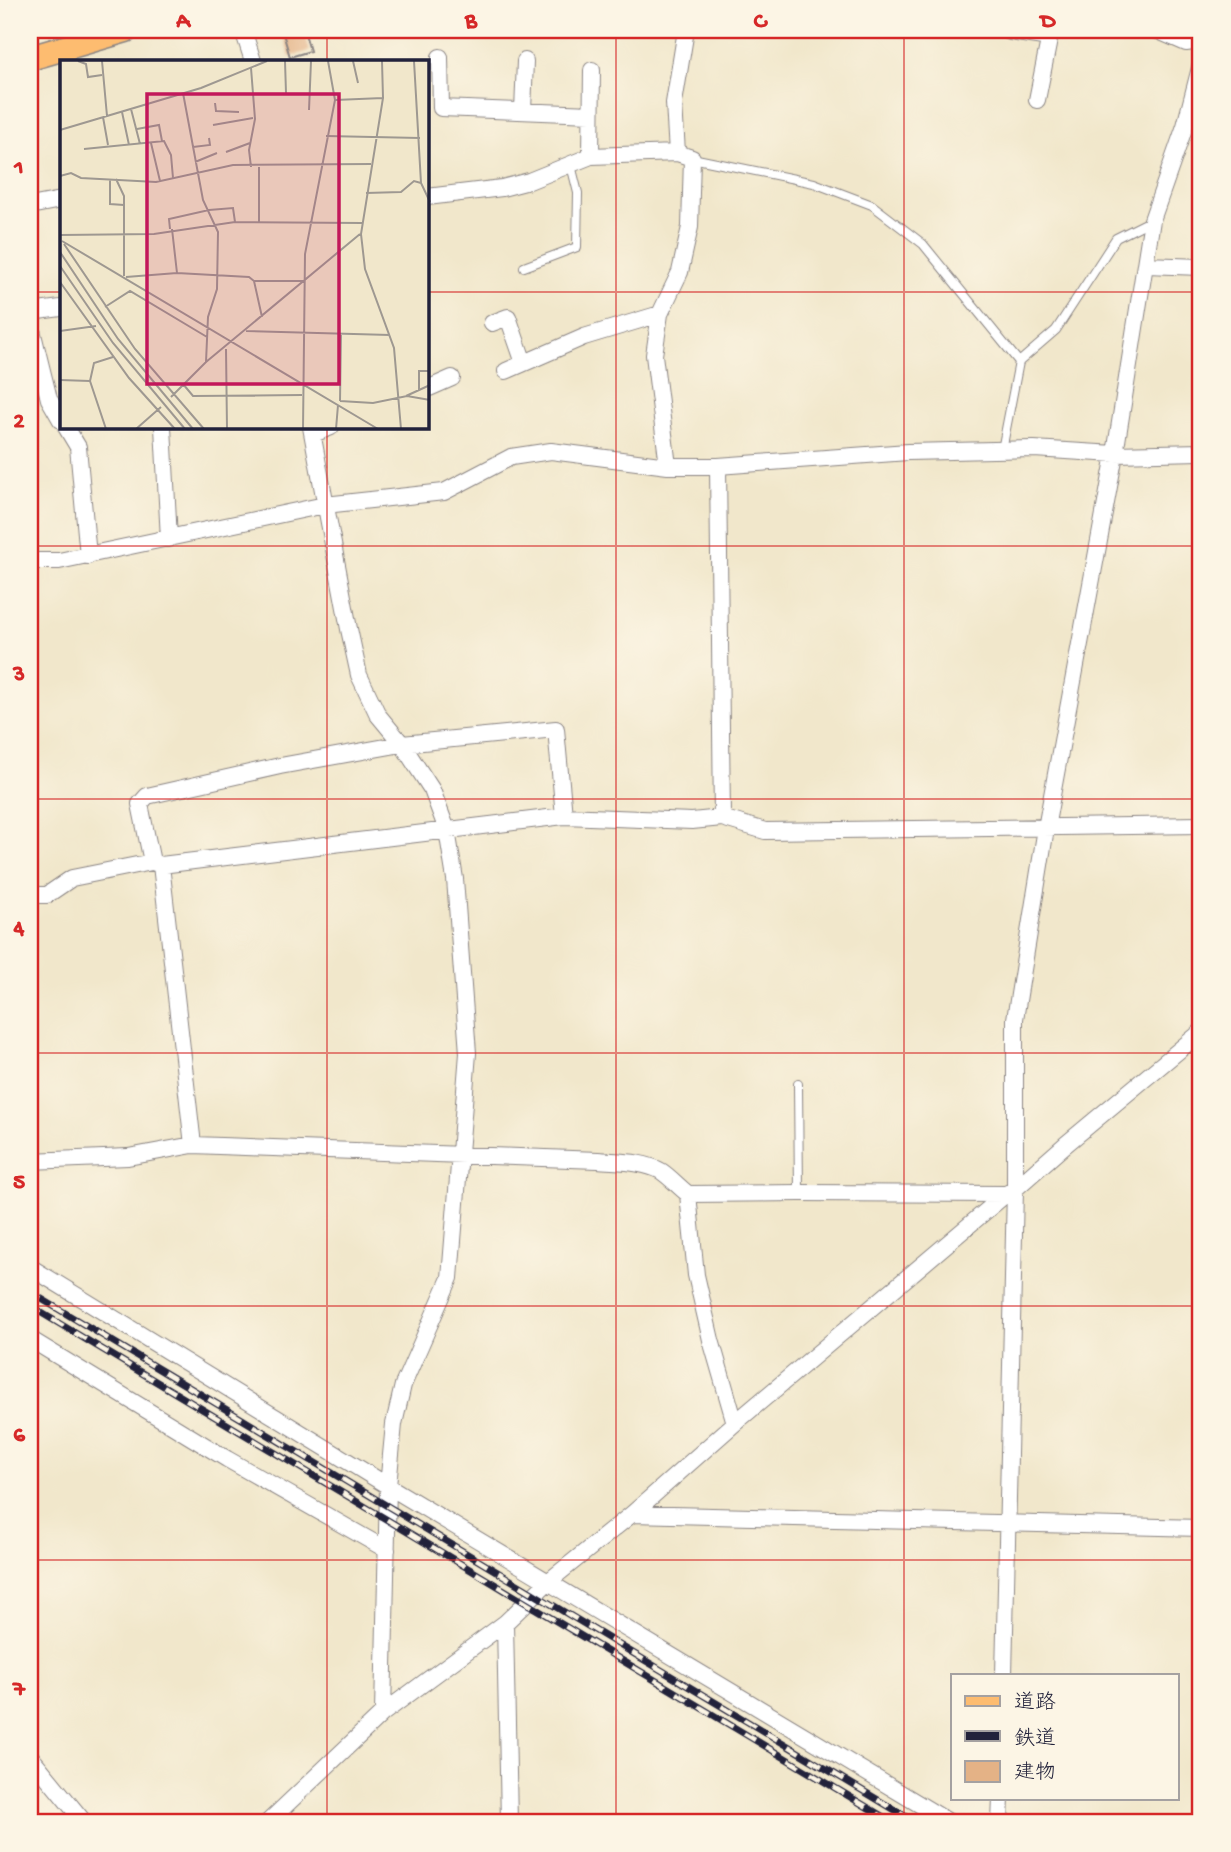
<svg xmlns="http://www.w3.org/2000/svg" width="1231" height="1852" viewBox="0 0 1231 1852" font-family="'Gochi Hand','Klee One',sans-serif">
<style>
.building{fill:#e4b286}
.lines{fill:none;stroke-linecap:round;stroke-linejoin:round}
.service-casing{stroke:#8a8483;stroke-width:10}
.minor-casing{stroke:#8a8483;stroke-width:18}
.primary-casing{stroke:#8a8483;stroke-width:27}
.service{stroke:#fff;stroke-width:8}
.minor{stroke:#fff;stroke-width:16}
.primary{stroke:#fdbc70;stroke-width:24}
.rail-casing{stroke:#22223b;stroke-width:7}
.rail{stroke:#fcf5e5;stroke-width:4.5;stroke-dasharray:13;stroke-linecap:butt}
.grid{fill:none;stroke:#d62828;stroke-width:2;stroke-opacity:0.55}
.inset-road{fill:none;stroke:#9e9891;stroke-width:2}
.view{fill:#c2185b;fill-opacity:0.15;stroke:#c2185b;stroke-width:3.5}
.inset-edge{fill:none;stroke:#22223b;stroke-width:3.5}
.neatline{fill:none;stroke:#d62828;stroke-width:2.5}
.grid-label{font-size:23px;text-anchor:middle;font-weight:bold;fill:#d62828}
</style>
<rect width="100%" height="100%" fill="#fcf5e5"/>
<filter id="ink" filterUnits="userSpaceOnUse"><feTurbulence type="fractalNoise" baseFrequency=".0143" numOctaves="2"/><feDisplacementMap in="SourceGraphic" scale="14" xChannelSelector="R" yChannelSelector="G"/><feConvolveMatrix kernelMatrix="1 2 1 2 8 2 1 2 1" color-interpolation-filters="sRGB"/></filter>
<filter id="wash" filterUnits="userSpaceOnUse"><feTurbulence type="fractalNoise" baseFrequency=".00686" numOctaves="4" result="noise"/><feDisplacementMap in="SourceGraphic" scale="28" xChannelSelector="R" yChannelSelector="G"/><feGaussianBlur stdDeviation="1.57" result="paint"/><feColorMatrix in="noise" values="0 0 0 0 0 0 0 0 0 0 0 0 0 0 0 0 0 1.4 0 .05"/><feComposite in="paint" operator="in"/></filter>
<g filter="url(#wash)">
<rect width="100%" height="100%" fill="#f1e7cb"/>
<g id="blocks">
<!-- building -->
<path class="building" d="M 282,30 L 304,30 L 310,51 L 290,57 Z"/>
</g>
</g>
<g filter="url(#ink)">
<use href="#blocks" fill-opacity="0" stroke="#8a8483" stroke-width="2"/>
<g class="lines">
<!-- service casing -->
<g class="service-casing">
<path id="service" d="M 993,30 L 1010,36 L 1049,42
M 692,158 L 814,183 L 872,205 L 923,244 L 1019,362 L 1002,450
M 524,267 L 577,247 L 578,193 L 571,165
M 1019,362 L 1056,330 L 1116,238 L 1150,221
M 798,1084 L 799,1193"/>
</g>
<!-- minor casing -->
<g class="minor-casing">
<path id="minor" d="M 243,30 L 253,61
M 1156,30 L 1186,43
M 1185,30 L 1186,43 L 1201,41
M 440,57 L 441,108 L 591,114
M 1037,100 L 1051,30
M 523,111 L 525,61
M 591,156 L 592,70
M 427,197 L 502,188 L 529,181 L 591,156 L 677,153
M 30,206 L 61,200
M 1146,265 L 1201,267
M 30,312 L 61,308
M 30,322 L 49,399 L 61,420
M 492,323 L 508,317 L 524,363
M 506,371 L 584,337 L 660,314
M 427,389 L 452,378
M 66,427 L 78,447 L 88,556
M 163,427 L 169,539
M 311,427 L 349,629 L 359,675 L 378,715 L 402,744 L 432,790 L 447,830 L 455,879 L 468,1053 L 450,1278 L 403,1385 L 394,1424 L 388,1486 L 383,1713
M 313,434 L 331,427
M 668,466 L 654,355 L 660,314 L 680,272 L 690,227 L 692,158 L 677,153 L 674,103 L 686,30
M 718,466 L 722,818
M 30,561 L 59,561 L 325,505 L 444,492 L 511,457 L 551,451 L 668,466 L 718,466 L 908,452 L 1034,449 L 1115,454 L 1201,452
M 152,862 L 140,804 L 147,796 L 280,766 L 402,744 L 556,729 L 564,816
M 161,865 L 193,1145
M 30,895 L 47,895 L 72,878 L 152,862 L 161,865 L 564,816 L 692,821 L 722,818 L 765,831 L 1201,825
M 30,1161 L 128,1157 L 193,1145 L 598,1160 C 618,1162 643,1161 661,1171 C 670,1177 679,1187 688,1194 L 696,1275 L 711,1340 L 735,1423
M 688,1194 L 799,1193 L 1006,1194
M 30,1267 L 388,1486 L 949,1822
M 30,1339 L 227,1459 L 387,1550
M 632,1514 L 1201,1528
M 505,1623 L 509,1822
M 1004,1675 L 1015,1189 L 1015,1019 L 1046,828 L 1115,454 L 1152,220 L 1185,126 L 1201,64
M 30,1756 L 84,1822
M 268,1822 L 383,1713 L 505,1623 L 549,1581 L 632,1514 L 735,1423 L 1006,1194 L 1015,1189 L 1065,1145 L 1201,1032
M 1000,1822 L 1001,1798"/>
</g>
<!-- primary casing -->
<g class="primary-casing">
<path id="primary" d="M 30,58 L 126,30"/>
</g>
<!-- service -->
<use href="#service" class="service"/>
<!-- minor -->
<use href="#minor" class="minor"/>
<!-- primary -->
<use href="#primary" class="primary"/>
<!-- rail casing -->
<g class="rail-casing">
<path id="rail" d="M 30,1292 L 915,1822
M 30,1306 L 892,1822"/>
</g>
<!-- rail -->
<use href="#rail" class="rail"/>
</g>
</g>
<!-- grid -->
<path class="grid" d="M 327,30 L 327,61M 616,30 L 616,1822M 904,30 L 904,1822M 30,292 L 61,292M 427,292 L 1201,292M 327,427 L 327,1822M 30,546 L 1201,546M 30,799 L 1201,799M 30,1053 L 1201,1053M 30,1306 L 1201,1306M 30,1560 L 1201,1560"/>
<!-- overview -->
<g transform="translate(60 60)">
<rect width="369" height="369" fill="#f1e7cb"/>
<path class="inset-road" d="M 18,1 L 26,4 L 28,17 L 42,15M 42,1 L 47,56M 225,1 L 226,33M 293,1 L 298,23M 322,1 L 323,38 L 301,174 L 305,209 L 334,288 L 341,369M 354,1 L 361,123 L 370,142M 191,8 L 195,59 L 189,90 L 191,107M 123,33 L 143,140 L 158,172 L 157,229 L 148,257 L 146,302M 275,40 L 323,38M 155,43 L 156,51 L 179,52M 71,49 L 80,84M 249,50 L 251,1M 62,52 L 69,85M 43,57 L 48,85M 153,65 L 193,58M 77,69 L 99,65 L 102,81M 0,70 L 141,28 L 207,1M 266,76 L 360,78M 91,83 L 100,121M 133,87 L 150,85 L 149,78M 24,89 L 104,81 L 111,95 L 113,118M 166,92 L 190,83M 135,102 L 157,93M 199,107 L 199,162M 0,116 L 11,113 L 21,118 L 96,122 L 173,105 L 311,104M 50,119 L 50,144 L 64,145M 56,119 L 64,136 L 64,216M 306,133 L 341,132 L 354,121 L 361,123M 110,169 L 109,159 L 149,150 L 173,148 L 175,162M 112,169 L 117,213M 0,175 L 94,174 L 175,162 L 302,163M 2,181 L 318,369M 4,184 L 75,289 L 144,369M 0,192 L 58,279 L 133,369M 0,206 L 53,283 L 125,369M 66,217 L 117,213 L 189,217 L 194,221 L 202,257M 194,221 L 243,221M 0,222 L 69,318 L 115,369M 45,247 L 70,231 L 147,277M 0,271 L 36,266M 186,271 L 330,275M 166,289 L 167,369M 0,320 L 30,321M 123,324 L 133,336 L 242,335M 359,330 L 359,311 L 370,311M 346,336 L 370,325M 111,337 L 146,302 L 300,174M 280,341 L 313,343 L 347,336 L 370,340M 280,341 L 281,273M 46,369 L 30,321 L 34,303 L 53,297M 76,369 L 101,347M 243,369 L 245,194 L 275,40 L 268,1M 276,369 L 278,345"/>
<path class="view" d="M 87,34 L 279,34 L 279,324 L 87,324 Z"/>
<rect width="369" height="369" class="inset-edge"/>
</g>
<!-- margin -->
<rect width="1231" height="1852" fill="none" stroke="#fcf5e5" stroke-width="77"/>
<!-- legend -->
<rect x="951" y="1674" width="228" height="126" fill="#fcf5e5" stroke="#a5a1a1" stroke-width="2"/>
<rect x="965" y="1696" width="35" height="10" fill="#fdbc70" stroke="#a5a1a1" stroke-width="2"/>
<text x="1014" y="1708" font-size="21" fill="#22223b">道路</text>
<rect x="965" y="1731" width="35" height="10" fill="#22223b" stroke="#a5a1a1" stroke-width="2"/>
<text x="1014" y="1744" font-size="21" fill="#22223b">鉄道</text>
<rect x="965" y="1761" width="35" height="21" fill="#e4b286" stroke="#a5a1a1" stroke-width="2"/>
<text x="1014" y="1778" font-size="21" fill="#22223b">建物</text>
<rect x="38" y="38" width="1154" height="1776" class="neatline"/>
<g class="grid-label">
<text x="183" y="27">A</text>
<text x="471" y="27">B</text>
<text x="760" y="27">C</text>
<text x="1048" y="27">D</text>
<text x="19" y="173">1</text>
<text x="19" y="427">2</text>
<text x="19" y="680">3</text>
<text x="19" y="934">4</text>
<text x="19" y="1188">5</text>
<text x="19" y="1441">6</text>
<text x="19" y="1695">7</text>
</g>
</svg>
